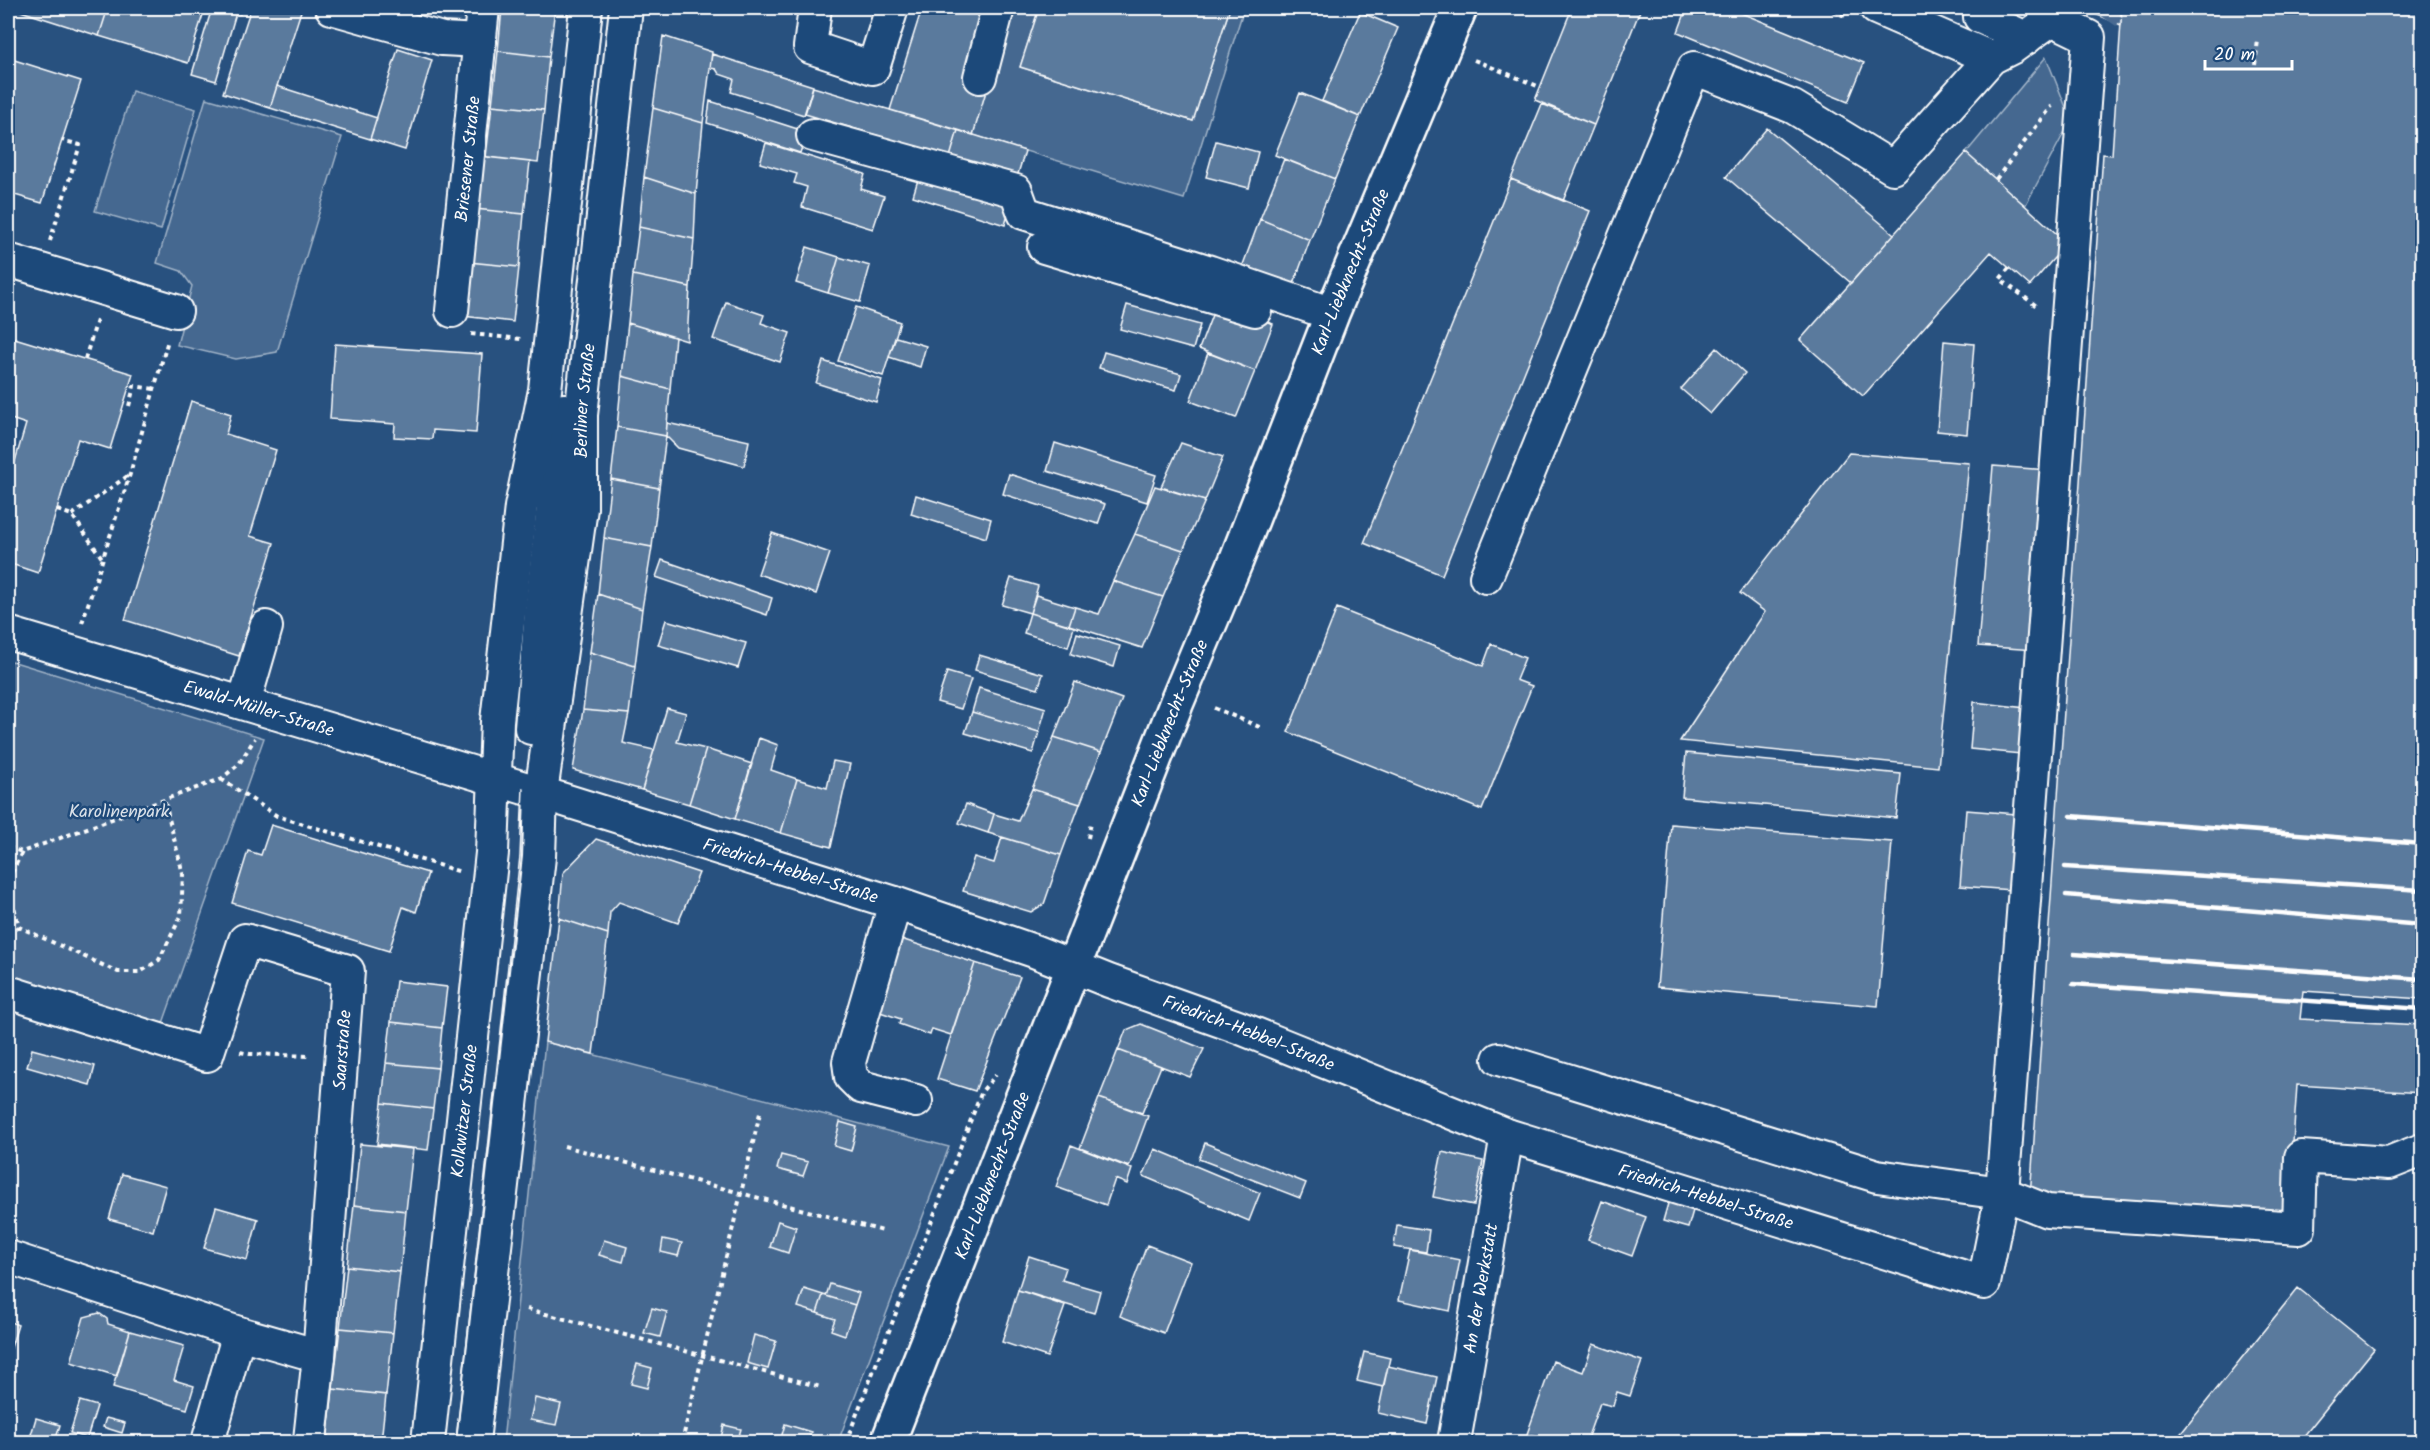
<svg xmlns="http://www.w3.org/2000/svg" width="2430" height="1450" viewBox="0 0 2430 1450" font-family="Kalam,sans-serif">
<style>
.green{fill:#446890;stroke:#a2b4c8;stroke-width:1.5}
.building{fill:#5a7a9d;stroke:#fff;stroke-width:1.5}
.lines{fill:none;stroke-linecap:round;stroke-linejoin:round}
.minor-tunnel{stroke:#486b92;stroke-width:32;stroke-dasharray:32 16;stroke-linecap:butt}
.minor-casing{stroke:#fff;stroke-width:36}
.major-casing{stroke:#fff;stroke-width:38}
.path{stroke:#fff;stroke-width:4;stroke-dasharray:4.5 4.5;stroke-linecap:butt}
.minor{stroke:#1f4a7a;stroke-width:32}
.major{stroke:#1f4a7a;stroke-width:33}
.tram{stroke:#fff;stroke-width:1.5}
.rail{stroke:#fff;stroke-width:4.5}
.labels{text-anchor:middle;stroke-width:5;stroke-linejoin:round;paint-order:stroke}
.street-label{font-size:18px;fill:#fff;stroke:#1f4a7a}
.park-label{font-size:18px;fill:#dae1e9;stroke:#1f4a7a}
</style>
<rect width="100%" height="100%" fill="#28517f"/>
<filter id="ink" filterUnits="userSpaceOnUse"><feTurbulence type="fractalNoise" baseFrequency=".0167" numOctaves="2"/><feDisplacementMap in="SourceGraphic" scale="12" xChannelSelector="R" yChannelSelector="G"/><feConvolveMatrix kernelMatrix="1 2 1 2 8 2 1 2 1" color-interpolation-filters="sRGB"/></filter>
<g filter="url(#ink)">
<!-- green -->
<path class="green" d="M 1008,8 L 1039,8 L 1020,67 L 1193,121 L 1230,8 L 1244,8 L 1184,199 L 973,135 Z
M 2046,57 L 2071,120 L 2025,206 L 1966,153 Z
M 132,91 L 196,109 L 161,230 L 95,211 Z
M 206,98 L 342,137 L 277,352 L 236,359 L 177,345 L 192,286 L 181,271 L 157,263 Z
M 8,660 L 264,738 L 162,1026 L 8,978 Z
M 545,1042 L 949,1147 L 838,1442 L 503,1442 Z"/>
<!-- building -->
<path class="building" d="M 11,8 L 108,8 L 99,36 Z
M 108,8 L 205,8 L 188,63 L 99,36 Z
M 212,8 L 242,8 L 240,14 L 236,13 L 216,81 L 192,74 Z
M 251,8 L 302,8 L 270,108 L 223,93 Z
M 502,8 L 555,8 L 549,57 L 498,51 Z
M 922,8 L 986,8 L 963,80 L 987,88 L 973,135 L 890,110 Z
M 1039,8 L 1230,8 L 1193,121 L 1020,67 Z
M 1572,8 L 1641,8 L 1594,125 L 1535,100 Z
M 1687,8 L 1729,8 L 1864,63 L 1848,102 L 1678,32 Z
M 2078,8 L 2121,8 L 2121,25 L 2103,17 Z
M 2122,8 L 2274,8 L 2381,14 L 2381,8 L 2422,8 L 2422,999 L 2303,991 L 2300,1019 L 2422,1025 L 2422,1093 L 2297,1085 L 2288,1214 L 2030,1197 L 2103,154 L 2112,155 Z
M 1360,12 L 1398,28 L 1360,117 L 1322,101 Z
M 663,36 L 712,52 L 703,123 L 653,108 Z
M 398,49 L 432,60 L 405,150 L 370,139 Z
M 498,51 L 549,57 L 544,110 L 492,105 Z
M 712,54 L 813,86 L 804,115 L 731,92 L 734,79 L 719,74 L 716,69 L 710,68 Z
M 8,58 L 81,81 L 42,203 L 8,193 Z
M 277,86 L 377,118 L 370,139 L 270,108 Z
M 813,87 L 958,130 L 950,157 L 805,114 Z
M 1300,93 L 1360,117 L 1335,179 L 1275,155 Z
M 710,101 L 807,132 L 800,153 L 707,123 Z
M 1542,104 L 1594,125 L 1563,201 L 1511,179 Z
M 492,105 L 544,110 L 538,163 L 486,157 Z
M 653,108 L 703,123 L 696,194 L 644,177 Z
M 1767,128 L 1894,234 L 1851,283 L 1726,177 Z
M 958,130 L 1025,151 L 1017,177 L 950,157 Z
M 1216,141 L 1258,152 L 1249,188 L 1206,177 Z
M 766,143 L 865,174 L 861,189 L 884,196 L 873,229 L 802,207 L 807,187 L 794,183 L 797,174 L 760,163 Z
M 1966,153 L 2067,243 L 2030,286 L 1991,252 L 1863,396 L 1800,340 Z
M 481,156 L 530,162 L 524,214 L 475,209 Z
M 1284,159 L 1335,179 L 1310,240 L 1260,219 Z
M 920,173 L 1012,201 L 1005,225 L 913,196 Z
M 644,177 L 696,194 L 694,239 L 639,227 Z
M 1511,179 L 1590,211 L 1442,575 L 1364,543 Z
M 475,209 L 524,214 L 519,267 L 469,262 Z
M 1260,219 L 1310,240 L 1293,286 L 1241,270 Z
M 639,227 L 694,239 L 690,287 L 633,275 Z
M 807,247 L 839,257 L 828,293 L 796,283 Z
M 839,257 L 870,266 L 860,302 L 828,293 Z
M 469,262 L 519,267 L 513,322 L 463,316 Z
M 633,275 L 690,287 L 687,341 L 628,323 Z
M 726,302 L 764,315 L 761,323 L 790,333 L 780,362 L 713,339 Z
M 1217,302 L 1273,324 L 1255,371 L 1199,349 Z
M 1127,305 L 1200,325 L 1193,349 L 1120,329 Z
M 856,307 L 900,322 L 883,376 L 838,361 Z
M 628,323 L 675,337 L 670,389 L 622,376 Z
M 8,336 L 133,374 L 110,449 L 78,439 L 38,573 L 8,563 L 8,485 L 26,424 L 8,418 Z
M 896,337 L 926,346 L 920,367 L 889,357 Z
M 1944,341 L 1974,344 L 1967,434 L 1937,431 Z
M 335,344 L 482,354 L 476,433 L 433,430 L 432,439 L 394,437 L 395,424 L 330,419 Z
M 1717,348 L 1745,373 L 1710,414 L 1681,389 Z
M 1104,352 L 1181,374 L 1176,390 L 1099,368 Z
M 1208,353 L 1255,371 L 1236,418 L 1190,401 Z
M 823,361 L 882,380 L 876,402 L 816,383 Z
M 622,376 L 670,389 L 666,436 L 617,427 Z
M 191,401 L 231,414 L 226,434 L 276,450 L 250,536 L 274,543 L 239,656 L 125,620 Z
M 667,423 L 749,441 L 744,466 L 678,448 L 666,436 Z
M 617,427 L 666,436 L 659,488 L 611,479 Z
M 1055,443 L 1156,475 L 1147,502 L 1047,471 Z
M 1181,443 L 1223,457 L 1205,501 L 1161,487 Z
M 1849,453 L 1969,463 L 1938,767 L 1680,741 L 1765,612 L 1740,593 Z
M 1993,466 L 2049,470 L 2035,650 L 1978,646 Z
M 1009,474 L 1105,504 L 1098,524 L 1003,494 Z
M 611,479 L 659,488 L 652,547 L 604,538 Z
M 1155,486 L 1205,501 L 1183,550 L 1135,534 Z
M 916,495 L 991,519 L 986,538 L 911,514 Z
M 772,533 L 830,553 L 816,594 L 758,574 Z
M 1135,534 L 1183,550 L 1163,597 L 1113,581 Z
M 604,538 L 652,547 L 642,609 L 598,594 Z
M 662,560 L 772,598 L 767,615 L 656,577 Z
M 1011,578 L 1038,586 L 1030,613 L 1002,605 Z
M 1113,581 L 1163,597 L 1142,648 L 1069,625 L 1075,607 L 1099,614 Z
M 598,594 L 642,609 L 635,666 L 590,652 Z
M 1036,595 L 1075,607 L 1069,625 L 1030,613 Z
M 1337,608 L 1483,666 L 1491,644 L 1525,658 L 1516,680 L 1532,686 L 1482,810 L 1288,732 Z
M 1030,613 L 1074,627 L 1068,647 L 1024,633 Z
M 666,620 L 746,643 L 738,668 L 658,645 Z
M 1077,633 L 1120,646 L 1114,667 L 1071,654 Z
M 590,652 L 635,666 L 629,714 L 583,710 Z
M 979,655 L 1043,674 L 1038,689 L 975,670 Z
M 947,672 L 971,679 L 961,709 L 937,702 Z
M 1075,682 L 1122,699 L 1101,752 L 1054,737 Z
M 979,688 L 1046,708 L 1039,732 L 972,712 Z
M 1974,702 L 2026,708 L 2021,754 L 1970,749 Z
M 667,708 L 686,713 L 677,742 L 706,749 L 689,804 L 642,790 Z
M 583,710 L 629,714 L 623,743 L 654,750 L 642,790 L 573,770 Z
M 972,712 L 1039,732 L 1033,753 L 965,733 Z
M 1054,737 L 1101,752 L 1080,804 L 1032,789 Z
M 759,738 L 778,745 L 771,770 L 797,779 L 781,833 L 735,819 Z
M 706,749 L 752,764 L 735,819 L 689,804 Z
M 1686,753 L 1901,774 L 1896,818 L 1682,797 Z
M 833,761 L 850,764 L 831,847 L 781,833 L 797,779 L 827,788 Z
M 1032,789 L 1080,804 L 1061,855 L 988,833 L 994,814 L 1018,821 Z
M 966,804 L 994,814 L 988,833 L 959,823 Z
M 1966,810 L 2016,814 L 2011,890 L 1960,886 Z
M 1671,824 L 1892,842 L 1878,1006 L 1657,987 Z
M 271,825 L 428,873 L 416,912 L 403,907 L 389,951 L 232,903 L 248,851 L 261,855 Z
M 1002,837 L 1061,855 L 1044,904 L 1031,912 L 963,891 L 974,857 L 994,863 Z
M 596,839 L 699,873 L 678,923 L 619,902 L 610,912 L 608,934 L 559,918 L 563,873 Z
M 559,918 L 608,934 L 593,1054 L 545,1042 Z
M 898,938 L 975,963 L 951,1035 L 932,1029 L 930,1035 L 899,1024 L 901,1019 L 874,1010 Z
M 975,963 L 1020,977 L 975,1091 L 937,1079 Z
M 396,981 L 447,987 L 442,1028 L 391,1022 Z
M 391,1022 L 442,1028 L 438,1068 L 386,1063 Z
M 1141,1024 L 1204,1049 L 1190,1077 L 1118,1050 L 1126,1030 Z
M 32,1049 L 95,1066 L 90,1085 L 27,1067 Z
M 1118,1050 L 1161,1066 L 1142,1113 L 1099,1098 Z
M 386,1063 L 438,1068 L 433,1109 L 382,1103 Z
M 1099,1098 L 1148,1116 L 1129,1167 L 1080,1148 Z
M 382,1103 L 433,1109 L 428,1150 L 377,1144 Z
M 840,1122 L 857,1127 L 851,1151 L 834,1146 Z
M 1205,1143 L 1306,1183 L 1300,1198 L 1199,1159 Z
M 360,1144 L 413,1149 L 406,1211 L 354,1205 Z
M 1071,1145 L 1132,1169 L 1127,1184 L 1115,1179 L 1106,1205 L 1056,1187 Z
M 1155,1149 L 1260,1193 L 1249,1221 L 1143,1176 Z
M 1442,1152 L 1483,1161 L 1474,1205 L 1433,1197 Z
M 781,1155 L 808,1162 L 803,1176 L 777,1169 Z
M 122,1174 L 166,1186 L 153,1231 L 109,1219 Z
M 1669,1200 L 1694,1207 L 1688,1228 L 1663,1221 Z
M 1602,1201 L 1646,1217 L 1632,1256 L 1588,1240 Z
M 354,1205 L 406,1211 L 400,1272 L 347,1266 Z
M 216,1207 L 258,1219 L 247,1260 L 204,1248 Z
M 778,1221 L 796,1227 L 788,1253 L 770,1247 Z
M 1397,1225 L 1429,1230 L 1426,1252 L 1394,1247 Z
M 663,1239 L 682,1243 L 678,1256 L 661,1252 Z
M 604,1240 L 627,1247 L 623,1262 L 599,1255 Z
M 1147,1245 L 1191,1262 L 1164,1333 L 1120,1316 Z
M 1410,1250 L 1460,1260 L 1450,1311 L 1399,1300 Z
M 1029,1256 L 1066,1268 L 1062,1280 L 1100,1291 L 1094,1313 L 1018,1290 Z
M 347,1266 L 400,1272 L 393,1333 L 340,1328 Z
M 830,1284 L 859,1293 L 855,1305 L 826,1296 Z
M 2298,1288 L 2374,1349 L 2299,1442 L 2174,1442 Z
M 804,1289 L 823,1295 L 817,1313 L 798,1307 Z
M 1018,1290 L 1065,1306 L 1047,1357 L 1002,1342 Z
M 823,1295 L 855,1305 L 845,1335 L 831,1330 L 835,1319 L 817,1313 Z
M 652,1308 L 667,1312 L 660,1337 L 644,1333 Z
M 99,1313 L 107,1319 L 108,1324 L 130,1331 L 117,1376 L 71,1362 L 84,1317 Z
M 8,1321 L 18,1325 L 8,1357 Z
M 340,1328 L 393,1333 L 386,1395 L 333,1389 Z
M 130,1331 L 184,1346 L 174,1380 L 194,1386 L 187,1409 L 113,1387 Z
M 754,1335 L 776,1341 L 768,1369 L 747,1363 Z
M 1593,1344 L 1642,1361 L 1630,1396 L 1617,1392 L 1613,1406 L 1600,1403 L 1586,1442 L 1553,1442 L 1527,1434 L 1553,1361 L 1583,1372 Z
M 1364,1352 L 1390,1358 L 1383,1387 L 1357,1381 Z
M 637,1364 L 652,1368 L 647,1388 L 631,1384 Z
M 1388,1366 L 1437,1377 L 1427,1424 L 1378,1413 Z
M 333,1389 L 386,1395 L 381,1442 L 327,1442 Z
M 535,1398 L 561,1404 L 556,1425 L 530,1420 Z
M 80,1401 L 97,1406 L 87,1438 L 70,1433 Z
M 36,1418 L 60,1425 L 55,1442 L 44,1442 L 30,1438 Z
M 106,1418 L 125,1423 L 122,1433 L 103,1427 Z
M 785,1424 L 811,1432 L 808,1442 L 780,1442 Z
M 724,1425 L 741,1429 L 737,1442 L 720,1442 Z"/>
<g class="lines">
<!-- minor-tunnel -->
<path class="minor-tunnel" d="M 2103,17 L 2109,8"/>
<!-- minor casing -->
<g class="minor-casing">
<g id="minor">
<path d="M 332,8 L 442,39 L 480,41"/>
<path d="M 815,8 L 810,47 L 873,68 L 892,8"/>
<path d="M 1876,8 L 1991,58"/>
<path d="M 1980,17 L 2026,38"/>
<path d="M 980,77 L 998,8"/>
<path d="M 813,135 L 1016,191 L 1024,213 L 1210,272 L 1332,314"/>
<path d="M 1044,247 L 1255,310"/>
<path d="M 8,260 L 176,311"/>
<path id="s1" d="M 452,311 L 483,8"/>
<path d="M 1486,577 L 1694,68 L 1793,107 L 1893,168 L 1991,58 L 2013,47 L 2052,19 L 2056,8"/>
<path id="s2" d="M 8,633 L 561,799 L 895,903 L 1034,951 L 1109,981 L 1238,1027 L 1507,1135 L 1984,1283 L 2002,1193 L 2089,37 L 2052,19"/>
<path d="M 244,703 L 266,627"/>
<path d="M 531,728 L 541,610 L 564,410"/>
<path d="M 895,903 L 849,1062 L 851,1077 L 861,1087 L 916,1101"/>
<path d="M 8,992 L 207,1055 L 245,940 L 348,971 L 319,1356 L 310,1440"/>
<path d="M 1499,1059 L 1877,1176 L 2002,1193 L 2047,1211 L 2299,1228 L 2301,1157 L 2389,1163 L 2422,1150"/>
<path d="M 8,1257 L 239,1333 L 208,1442"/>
<path d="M 239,1333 L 319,1356"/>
<path id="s3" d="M 428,1442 L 492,853 L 497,721 L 521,507 L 545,390 L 586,8"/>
<path id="s4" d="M 473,1442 L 539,857 L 541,793 L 581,508 L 581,415 L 626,8"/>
<path id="s5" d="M 1454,1442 L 1507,1135"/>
</g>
</g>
<!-- major casing -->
<g class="major-casing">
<g id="major">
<path id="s6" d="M 888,1442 L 1176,704 L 1236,561 L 1332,314 L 1460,8"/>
</g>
</g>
<!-- path -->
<path class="path" d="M 1824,8 L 1848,17
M 1474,60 L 1540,87
M 2255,65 L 2258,40
M 1996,179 L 2052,106
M 50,241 L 80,145 L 62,140
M 2009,268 L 2000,279 L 2038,307
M 471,334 L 521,339
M 85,359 L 98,317
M 129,406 L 134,386 L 154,389
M 57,510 L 72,515 L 102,558
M 72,515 L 129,475
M 82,623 L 130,474 L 168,340
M 1214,708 L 1262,728
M 221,779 L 277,816 L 461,872
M 1088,838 L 1091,823
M 8,847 L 22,852 L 221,779 L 239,764 L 255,738
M 8,881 L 22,852
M 8,882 L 19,927 L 118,972 L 140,972 L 159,960 L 181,916 L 183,874 L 164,799
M 8,933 L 19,927
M 240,1052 L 250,1054 L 311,1056
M 564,1146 L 883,1231
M 527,1309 L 821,1387
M 682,1442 L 760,1113
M 846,1442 L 982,1091 L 996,1075"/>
<!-- minor -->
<use href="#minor" class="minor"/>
<!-- major -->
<use href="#major" class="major"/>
<!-- tram -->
<path class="tram" d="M 456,1442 L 520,856 L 523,788"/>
<!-- rail -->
<path class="rail" d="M 2071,816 L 2422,844
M 2065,867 L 2422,890
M 2066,895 L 2422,925
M 2074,954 L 2422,979
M 2073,984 L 2422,1009"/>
</g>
</g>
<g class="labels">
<!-- street labels -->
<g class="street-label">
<text dy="6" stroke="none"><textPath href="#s1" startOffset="153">Briesener Straße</textPath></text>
<text dy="6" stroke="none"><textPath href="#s6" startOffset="1258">Karl-Liebknecht-Straße</textPath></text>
<text dy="6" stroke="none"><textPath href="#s4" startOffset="1048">Berliner Straße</textPath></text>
<text dy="6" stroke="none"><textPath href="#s2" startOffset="262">Ewald-Müller-Straße</textPath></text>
<text dy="6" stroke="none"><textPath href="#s6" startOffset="772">Karl-Liebknecht-Straße</textPath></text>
<text dy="6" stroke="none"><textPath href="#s2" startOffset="818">Friedrich-Hebbel-Straße</textPath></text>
<text dy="6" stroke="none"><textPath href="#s2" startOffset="1304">Friedrich-Hebbel-Straße</textPath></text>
<text transform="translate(342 1050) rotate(-86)" y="6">Saarstraße</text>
<text dy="6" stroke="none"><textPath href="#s3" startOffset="333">Kolkwitzer Straße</textPath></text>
<text dy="6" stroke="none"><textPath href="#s6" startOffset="286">Karl-Liebknecht-Straße</textPath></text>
<text dy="6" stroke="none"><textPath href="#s2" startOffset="1790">Friedrich-Hebbel-Straße</textPath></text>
<text dy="6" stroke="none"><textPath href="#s5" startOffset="156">An der Werkstatt</textPath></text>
</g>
<!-- park labels -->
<g class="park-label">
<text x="119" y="817">Karolinenpark</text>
</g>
</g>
<!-- margin -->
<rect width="2430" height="1450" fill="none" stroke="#1f4a7a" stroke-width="30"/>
<rect x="15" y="15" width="2400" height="1420" fill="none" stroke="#fff" stroke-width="2" filter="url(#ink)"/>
<!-- scale -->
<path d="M2205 60v9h87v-9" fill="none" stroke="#ffffff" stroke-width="3"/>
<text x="2214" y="60" font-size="18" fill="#ffffff" stroke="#1f4a7a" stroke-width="4.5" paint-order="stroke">20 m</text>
</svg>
